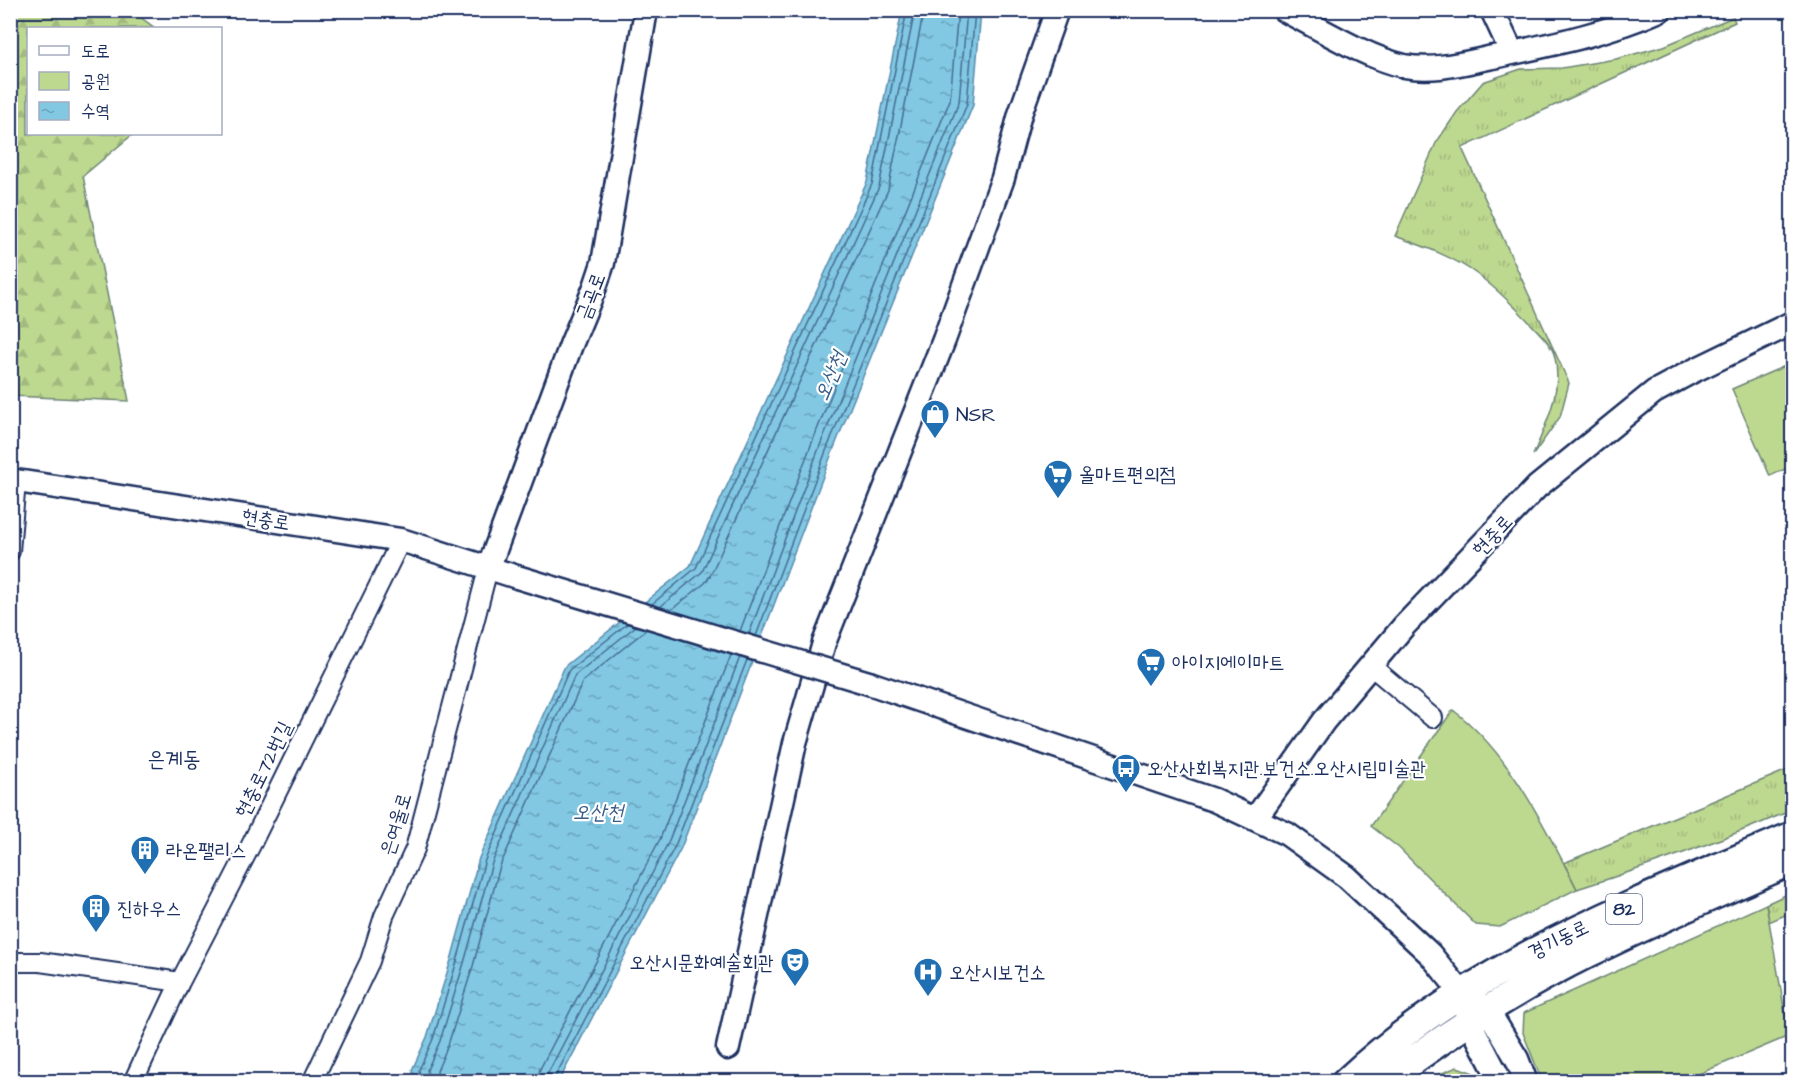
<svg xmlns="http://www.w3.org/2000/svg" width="1803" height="1092" viewBox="0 0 1803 1092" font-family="'Architects Daughter','Poor Story',sans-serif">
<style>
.grass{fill:url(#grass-tufts);stroke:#6c8476;stroke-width:1.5}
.forest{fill:url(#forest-firs);stroke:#6c8476;stroke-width:1.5}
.park{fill:#bdd88f;stroke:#6c8476;stroke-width:1.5}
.water{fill:url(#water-ripples);stroke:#598bae;stroke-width:1.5}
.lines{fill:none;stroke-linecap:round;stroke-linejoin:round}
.shore{stroke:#446c93;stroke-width:1.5}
.minor-casing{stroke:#1b2f5e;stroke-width:22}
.tertiary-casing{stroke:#1b2f5e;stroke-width:27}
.primary-casing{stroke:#1b2f5e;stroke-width:32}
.minor{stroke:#fff;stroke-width:18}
.tertiary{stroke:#fff;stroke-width:22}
.primary{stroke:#fff;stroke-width:27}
.tertiary-bridge-casing{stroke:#1b2f5e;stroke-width:27;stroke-linecap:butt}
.tertiary-bridge{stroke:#fff;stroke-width:22}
.labels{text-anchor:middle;stroke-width:4.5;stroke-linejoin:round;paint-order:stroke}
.shield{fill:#fff;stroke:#5f6d8e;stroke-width:1.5}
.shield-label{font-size:18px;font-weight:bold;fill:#1b2f5e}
.street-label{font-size:20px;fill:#1b2f5e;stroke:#fff}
.poi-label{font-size:20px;fill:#1b2f5e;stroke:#fff;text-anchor:start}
.water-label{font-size:21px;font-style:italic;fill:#3a5d86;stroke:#fff}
.quarter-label{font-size:22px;fill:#1b2f5e;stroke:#fff}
</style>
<defs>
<pattern id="grass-tufts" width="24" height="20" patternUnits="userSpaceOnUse" patternTransform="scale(1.5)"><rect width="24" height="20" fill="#bdd88f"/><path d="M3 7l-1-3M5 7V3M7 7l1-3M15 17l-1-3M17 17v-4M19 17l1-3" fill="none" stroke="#a2ba7e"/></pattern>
<pattern id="forest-firs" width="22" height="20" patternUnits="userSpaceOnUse" patternTransform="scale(1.5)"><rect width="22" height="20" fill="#bdd88f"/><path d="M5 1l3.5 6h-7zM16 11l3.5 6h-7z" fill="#a2ba7e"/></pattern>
<pattern id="water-ripples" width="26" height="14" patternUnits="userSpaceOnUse" patternTransform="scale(1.5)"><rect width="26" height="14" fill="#82c8e3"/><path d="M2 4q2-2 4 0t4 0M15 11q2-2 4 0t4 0" fill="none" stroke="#6aa3bb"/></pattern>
</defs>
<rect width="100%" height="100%" fill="#fff"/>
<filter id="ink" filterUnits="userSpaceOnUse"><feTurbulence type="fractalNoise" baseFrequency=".0167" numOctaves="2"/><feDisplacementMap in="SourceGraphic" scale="12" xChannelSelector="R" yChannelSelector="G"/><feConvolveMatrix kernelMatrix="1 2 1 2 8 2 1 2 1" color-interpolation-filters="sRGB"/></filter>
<g filter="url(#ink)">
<!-- grass -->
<path class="grass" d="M 1733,17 L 1735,22 L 1462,148 L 1569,383 L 1560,417 L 1533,455 C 1546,425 1564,387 1554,354 C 1550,342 1540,334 1532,325 C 1515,307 1497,289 1478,275 C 1454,257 1423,246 1395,236 L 1436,143 L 1457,112 L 1483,82 L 1521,69 L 1562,68 L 1616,59 L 1664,46 Z
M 1792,768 L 1792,810 C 1722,840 1650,866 1577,889 L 1564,863 Z
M 1792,892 L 1792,912 L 1769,922 L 1766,904 Z
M 1457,1067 L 1474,1073 L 1479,1081 L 1422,1081 Z"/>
<!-- forest -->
<path class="forest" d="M 11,10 L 132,11 L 155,28 L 28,28 L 28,134 L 133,134 L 83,176 L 129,401 L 11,396 Z"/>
<!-- park -->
<path class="park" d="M 1792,363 L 1792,466 L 1770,476 L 1732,389 Z
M 1453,710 C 1510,753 1545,827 1577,889 L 1500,927 L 1476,925 L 1399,848 L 1371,826 Z
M 1766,904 L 1789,1036 L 1682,1081 L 1542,1081 L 1523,1033 L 1524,1013 Z"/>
<!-- water -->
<path class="water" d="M 902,11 L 981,11 L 973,105 L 832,453 L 681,848 L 559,1081 L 416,1081 L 412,1070 L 427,1037 L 451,960 L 479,858 L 565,666 L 690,566 L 867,182 Z"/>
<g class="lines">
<!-- shore -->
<path class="shore" d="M 652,604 L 696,568 L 872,184 L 907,10
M 660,607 L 702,572 L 879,187 L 915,10
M 671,610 L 705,583 L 710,576 L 888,190 L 924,10
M 740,631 L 811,445 L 950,100 L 958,10
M 749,634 L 819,448 L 959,102 L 967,10
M 756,636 L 826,451 L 967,104 L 975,10
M 421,1082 L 419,1070 L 433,1039 L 457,961 L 485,860 L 569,670 L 627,624
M 429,1082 L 427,1070 L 440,1041 L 464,963 L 492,863 L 575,675 L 636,626
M 438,1082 L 437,1071 L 448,1045 L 473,966 L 500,866 L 583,681 L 647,629
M 537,1082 L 540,1069 L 660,839 L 731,655
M 546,1082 L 548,1073 L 668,843 L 740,657
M 554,1082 L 555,1077 L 675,846 L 747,660"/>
<!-- minor casing -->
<g class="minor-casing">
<path id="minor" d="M 10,551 L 16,481
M 1371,666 L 1433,718
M 10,962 L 40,962 L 180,982
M 133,1082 L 180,982 L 251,845 L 401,540
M 312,1082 L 370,961 L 384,916 L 415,849 L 488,569"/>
</g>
<!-- tertiary casing -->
<g class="tertiary-casing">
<path id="tertiary" d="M 1284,10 C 1319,28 1367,58 1404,66 C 1436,72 1467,62 1498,56 C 1554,44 1608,33 1660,10
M 1492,10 L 1512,53
M 10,480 L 401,540 L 517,577
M 488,569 L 571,345 L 595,287 L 603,263 L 646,10
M 872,684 L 1214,800 L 1287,834 L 1347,877 L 1430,954 L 1461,992 L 1487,1009 L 1517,1059 L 1526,1082
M 1255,819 L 1324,721 L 1404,626 L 1537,487 L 1654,392 L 1691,372 L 1792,323
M 1464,1005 L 1469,1021 L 1501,1082
M 728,1048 L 795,743 L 824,643 L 944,340 L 1003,178 L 1020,114 L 1057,10"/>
</g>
<!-- primary casing -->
<g class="primary-casing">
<path id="primary" d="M 1346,1082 C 1473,963 1636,903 1792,836
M 1384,1082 C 1448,1033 1516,989 1589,953 C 1655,920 1724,891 1792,861"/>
</g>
<!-- minor -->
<use href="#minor" class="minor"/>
<!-- tertiary -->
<use href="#tertiary" class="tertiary"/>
<!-- primary -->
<use href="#primary" class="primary"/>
<!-- tertiary-bridge casing -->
<g class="tertiary-bridge-casing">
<path id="tertiary-bridge" d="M 517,577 L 872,684"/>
</g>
<!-- tertiary-bridge -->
<use href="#tertiary-bridge" class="tertiary-bridge"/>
</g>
</g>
<!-- icons -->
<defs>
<g id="shop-pin" transform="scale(1.5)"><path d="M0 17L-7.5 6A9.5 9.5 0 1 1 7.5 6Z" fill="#1f6fb2" stroke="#fff"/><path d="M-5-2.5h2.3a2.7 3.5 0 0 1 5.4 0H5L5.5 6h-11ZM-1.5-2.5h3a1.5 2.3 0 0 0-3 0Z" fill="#fff"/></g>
<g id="supermarket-pin" transform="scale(1.5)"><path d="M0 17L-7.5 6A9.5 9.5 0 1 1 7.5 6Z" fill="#1f6fb2" stroke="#fff"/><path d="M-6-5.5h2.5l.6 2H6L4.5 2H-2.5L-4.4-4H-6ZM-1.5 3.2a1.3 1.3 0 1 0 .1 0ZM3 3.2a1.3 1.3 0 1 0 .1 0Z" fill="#fff"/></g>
<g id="bus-pin" transform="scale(1.5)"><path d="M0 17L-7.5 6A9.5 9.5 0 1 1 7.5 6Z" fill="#1f6fb2" stroke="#fff"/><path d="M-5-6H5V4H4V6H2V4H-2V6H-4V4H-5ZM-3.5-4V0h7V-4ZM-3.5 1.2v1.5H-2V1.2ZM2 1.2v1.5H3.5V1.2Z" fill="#fff"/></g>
<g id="building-pin" transform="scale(1.5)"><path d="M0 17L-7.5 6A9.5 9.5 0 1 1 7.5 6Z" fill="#1f6fb2" stroke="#fff"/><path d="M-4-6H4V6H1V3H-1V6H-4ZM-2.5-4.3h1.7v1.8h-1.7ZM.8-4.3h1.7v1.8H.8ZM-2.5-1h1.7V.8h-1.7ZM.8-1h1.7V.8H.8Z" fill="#fff"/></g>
<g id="theatre-pin" transform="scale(1.5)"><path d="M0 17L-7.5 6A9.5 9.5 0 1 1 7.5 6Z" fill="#1f6fb2" stroke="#fff"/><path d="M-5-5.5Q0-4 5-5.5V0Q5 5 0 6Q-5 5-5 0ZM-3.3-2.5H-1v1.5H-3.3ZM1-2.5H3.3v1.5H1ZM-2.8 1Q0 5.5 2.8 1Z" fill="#fff"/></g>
<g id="hospital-pin" transform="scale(1.5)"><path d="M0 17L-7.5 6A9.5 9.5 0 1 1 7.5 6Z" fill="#1f6fb2" stroke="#fff"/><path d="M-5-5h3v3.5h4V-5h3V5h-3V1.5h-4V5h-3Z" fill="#fff"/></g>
</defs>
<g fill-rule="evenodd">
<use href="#shop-pin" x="935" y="414"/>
<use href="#supermarket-pin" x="1058" y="474"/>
<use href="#supermarket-pin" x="1151" y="662"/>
<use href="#bus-pin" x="1126" y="768"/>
<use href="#building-pin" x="145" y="850"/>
<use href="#building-pin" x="96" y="908"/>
<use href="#theatre-pin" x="795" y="962"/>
<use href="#hospital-pin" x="928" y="972"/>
</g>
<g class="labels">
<!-- shield labels -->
<rect class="shield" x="1606" y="894" width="36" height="30" rx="4.5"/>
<g class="shield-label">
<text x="1624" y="915">82</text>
</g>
<!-- street labels -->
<g class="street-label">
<text transform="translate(590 296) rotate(-69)" y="7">금곡로</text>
<text transform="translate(266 519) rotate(9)" y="7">현충로</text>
<text transform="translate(1492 535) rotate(-47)" y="7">현충로</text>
<text transform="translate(263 769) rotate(-64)" y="7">현충로72번길</text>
<text transform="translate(395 824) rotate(-73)" y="7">은여울로</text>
<text transform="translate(1558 939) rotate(-26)" y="7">경기동로</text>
</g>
<!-- poi labels -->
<g class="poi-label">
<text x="956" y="421">NSR</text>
<text x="1079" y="481">올마트편의점</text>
<text x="1172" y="669">아이지에이마트</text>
<text x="1147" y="775">오산사회복지관.보건소.오산시립미술관</text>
<text x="166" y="857">라온팰리스</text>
<text x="117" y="915">진하우스</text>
<text x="774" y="969" text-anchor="end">오산시문화예술회관</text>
<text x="949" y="979">오산시보건소</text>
</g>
<!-- water labels -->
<g class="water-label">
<text transform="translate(830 376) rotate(-67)" y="7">오산천</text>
<text x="598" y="819">오산천</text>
</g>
<!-- quarter labels -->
<g class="quarter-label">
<text x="174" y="766">은계동</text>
</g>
</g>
<!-- margin -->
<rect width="1803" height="1092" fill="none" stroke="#fff" stroke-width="36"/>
<rect x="18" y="18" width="1767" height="1056" fill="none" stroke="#1b2f5e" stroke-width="2" filter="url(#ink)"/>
<!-- legend -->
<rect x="27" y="27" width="195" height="108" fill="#ffffff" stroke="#a4acbf" stroke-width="1.5"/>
<rect x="39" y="46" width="30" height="9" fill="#ffffff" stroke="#a4acbf" stroke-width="1.5"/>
<text x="81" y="57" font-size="18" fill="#1b2f5e">도로</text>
<rect x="39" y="72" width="30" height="18" fill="#bdd88f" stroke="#a4acbf" stroke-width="1.5"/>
<text x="81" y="87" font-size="18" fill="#1b2f5e">공원</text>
<rect x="39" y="102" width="30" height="18" fill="url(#water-ripples)" stroke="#a4acbf" stroke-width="1.5"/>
<text x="81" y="117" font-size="18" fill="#1b2f5e">수역</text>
</svg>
